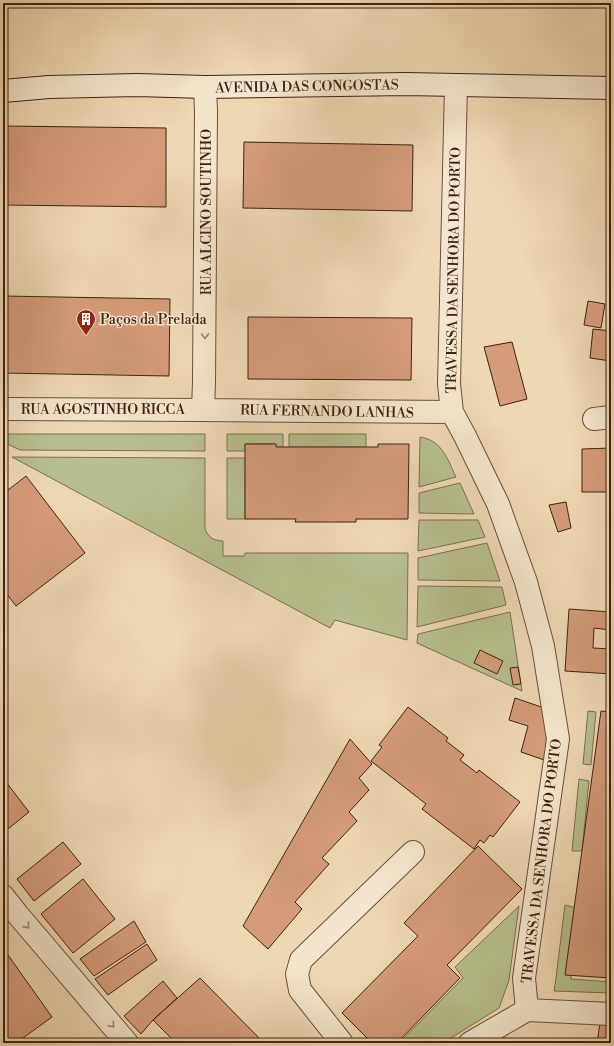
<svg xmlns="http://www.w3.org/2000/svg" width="614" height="1046" viewBox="0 0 614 1046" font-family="'Libre Bodoni',serif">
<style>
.green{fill:#b7bf8e;stroke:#7c7051}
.building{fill:#d59c7a;stroke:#422114}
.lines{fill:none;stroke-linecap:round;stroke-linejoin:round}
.minor-casing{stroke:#6d4f3c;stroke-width:24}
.secondary-casing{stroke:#422114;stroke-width:24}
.minor{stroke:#f4e6ce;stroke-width:22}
.secondary{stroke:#f4e6ce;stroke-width:22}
.oneway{stroke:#9b8471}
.labels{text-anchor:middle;stroke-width:3;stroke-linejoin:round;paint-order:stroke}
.street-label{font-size:14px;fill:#422114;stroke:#f4e6ce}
.poi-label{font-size:14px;fill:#422114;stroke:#f4e6ce;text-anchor:start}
</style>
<rect width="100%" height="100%" fill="#eed8b3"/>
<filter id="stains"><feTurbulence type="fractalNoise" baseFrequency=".005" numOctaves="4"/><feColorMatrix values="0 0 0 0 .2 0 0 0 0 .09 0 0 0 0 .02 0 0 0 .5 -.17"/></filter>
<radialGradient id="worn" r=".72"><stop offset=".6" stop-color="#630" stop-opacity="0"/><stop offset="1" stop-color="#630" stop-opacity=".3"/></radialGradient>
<!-- green -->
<path class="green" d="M 3,434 L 205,434 L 205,451 L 20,450 L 3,442 Z
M 227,434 L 283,434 L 283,447 L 276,447 L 276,444 L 245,444 L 245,451 L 227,451 Z
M 289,434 L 366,434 L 366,447 L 289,447 Z
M 420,437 C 442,440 448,460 456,477 L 419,487 Z
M 12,457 L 205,458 L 205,528 C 207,537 214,541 223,541 L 223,556 L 244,556 L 245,553 L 408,553 L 407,640 L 335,620 L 330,628 Z
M 227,458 L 245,458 L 245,519 L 227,519 Z
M 460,483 L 474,514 L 419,513 L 419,493 Z
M 419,520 L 478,520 L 485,537 L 418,551 Z
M 487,543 L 500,581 L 418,580 L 418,558 Z
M 418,586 L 502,587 L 506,605 L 417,627 Z
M 510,612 L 522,691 L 417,643 L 418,634 Z
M 588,711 L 596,712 L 591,765 L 583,764 Z
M 579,779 L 589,781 L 582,851 L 572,851 Z
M 565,905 L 577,908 L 571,979 L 611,982 L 611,993 L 554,991 L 556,978 Z
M 519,906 L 509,980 L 499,1008 L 443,1043 L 399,1043 L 463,978 L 455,967 Z"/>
<!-- building -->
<path class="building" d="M 3,126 L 166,128 L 166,207 L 3,205 Z
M 244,142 L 413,145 L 412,211 L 243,208 Z
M 3,296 L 170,299 L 169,376 L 3,373 Z
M 588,301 L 605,304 L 601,328 L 584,325 Z
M 248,317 L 412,318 L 411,380 L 248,379 Z
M 593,329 L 611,331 L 611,361 L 590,358 Z
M 512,342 L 527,399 L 500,406 L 484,347 Z
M 245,444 L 276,444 L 276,447 L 378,447 L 378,444 L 409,444 L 408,519 L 356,519 L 356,522 L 295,522 L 296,519 L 245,519 Z
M 611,448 L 611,492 L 582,492 L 582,449 Z
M 26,476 L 85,553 L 16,606 L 3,589 L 3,494 Z
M 566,502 L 571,528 L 558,532 L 549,505 Z
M 569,609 L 611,612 L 611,630 L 594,628 L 593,648 L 611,649 L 611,674 L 565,671 Z
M 480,650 L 503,661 L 497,674 L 474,663 Z
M 518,667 L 521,684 L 513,685 L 510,668 Z
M 515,698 L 553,711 L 547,761 L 521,752 L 528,726 L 509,720 Z
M 408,707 L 448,738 L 446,741 L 464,755 L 460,760 L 477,773 L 479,770 L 520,802 L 493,837 L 490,835 L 484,843 L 480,840 L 474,849 L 422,809 L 426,804 L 371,761 L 382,747 L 379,745 Z
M 601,711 L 611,712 L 611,978 L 565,975 Z
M 350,739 L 372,764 L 359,778 L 369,790 L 349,812 L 357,821 L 322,858 L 329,864 L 295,902 L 302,909 L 268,949 L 243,926 Z
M 3,778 L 29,812 L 3,833 Z
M 63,842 L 81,864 L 34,901 L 17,879 Z
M 478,846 L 522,889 L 447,965 L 460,978 L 397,1043 L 372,1043 L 342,1013 L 418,936 L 404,923 Z
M 83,879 L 115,919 L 73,953 L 41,914 Z
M 134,921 L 146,942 L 94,976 L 80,959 Z
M 147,944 L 157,960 L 108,995 L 95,979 Z
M 3,948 L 52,1017 L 16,1043 L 3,1042 Z
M 200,978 L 264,1043 L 176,1043 L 153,1020 Z
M 163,981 L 177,998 L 153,1020 L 141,1034 L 124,1016 Z
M 600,1023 L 611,1025 L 611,1043 L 597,1043 Z"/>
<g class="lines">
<!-- minor casing -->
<g class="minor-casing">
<path id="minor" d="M 456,85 L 449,384 L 452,412 L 465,436 L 498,504 L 526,582 L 543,646 L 558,739 L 524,978 L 527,1010
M 3,409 L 203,410 L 452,412
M 203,410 L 204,382 L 206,111 L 205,87
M 594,419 L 611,417
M 3,896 L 18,915 L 127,1043
M 342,1043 L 300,990 L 297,974 L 301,960 L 413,852
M 470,1043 L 527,1010 L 611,1014"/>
</g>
<!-- secondary casing -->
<g class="secondary-casing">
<path id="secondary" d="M 3,91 L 49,87 L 137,85 L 205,87 L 406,84 L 611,88"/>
</g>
<!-- minor -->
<use href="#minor" class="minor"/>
<!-- secondary -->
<use href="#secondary" class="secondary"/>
</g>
<!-- one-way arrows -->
<defs><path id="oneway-chevron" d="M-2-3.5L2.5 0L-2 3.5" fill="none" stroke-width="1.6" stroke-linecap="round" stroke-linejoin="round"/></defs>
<g class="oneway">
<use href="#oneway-chevron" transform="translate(205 336) rotate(90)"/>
<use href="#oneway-chevron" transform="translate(27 926) rotate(49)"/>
<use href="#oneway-chevron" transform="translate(112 1025) rotate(49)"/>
</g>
<!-- icons -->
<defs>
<g id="building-pin" transform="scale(1)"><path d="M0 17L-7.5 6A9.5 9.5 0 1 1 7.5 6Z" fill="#8f2418" stroke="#f4e6ce"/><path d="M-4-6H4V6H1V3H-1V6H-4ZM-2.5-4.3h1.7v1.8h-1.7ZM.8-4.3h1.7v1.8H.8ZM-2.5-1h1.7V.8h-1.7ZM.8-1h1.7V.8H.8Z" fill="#fff"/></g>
</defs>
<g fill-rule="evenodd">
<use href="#building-pin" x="86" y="319"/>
</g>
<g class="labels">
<!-- street labels -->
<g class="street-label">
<text transform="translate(307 86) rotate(-1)" y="5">AVENIDA DAS CONGOSTAS</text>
<text transform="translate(206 212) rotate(-90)" y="5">RUA ALCINO SOUTINHO</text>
<text transform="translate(453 270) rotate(-89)" y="5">TRAVESSA DA SENHORA DO PORTO</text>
<text x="103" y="414">RUA AGOSTINHO RICCA</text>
<text transform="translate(327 411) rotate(1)" y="5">RUA FERNANDO LANHAS</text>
<text transform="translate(541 861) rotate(-83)" y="5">TRAVESSA DA SENHORA DO PORTO</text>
</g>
<!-- poi labels -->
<g class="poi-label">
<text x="100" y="324">Paços da Prelada</text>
</g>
</g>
<!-- margin -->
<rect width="614" height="1046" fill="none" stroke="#eed8b3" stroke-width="16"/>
<rect x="4" y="4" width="606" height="1038" fill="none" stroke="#422114" stroke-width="2"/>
<rect x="8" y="8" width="598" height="1030" fill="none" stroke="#422114"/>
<rect width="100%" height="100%" filter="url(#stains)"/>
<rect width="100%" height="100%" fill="url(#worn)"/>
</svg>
